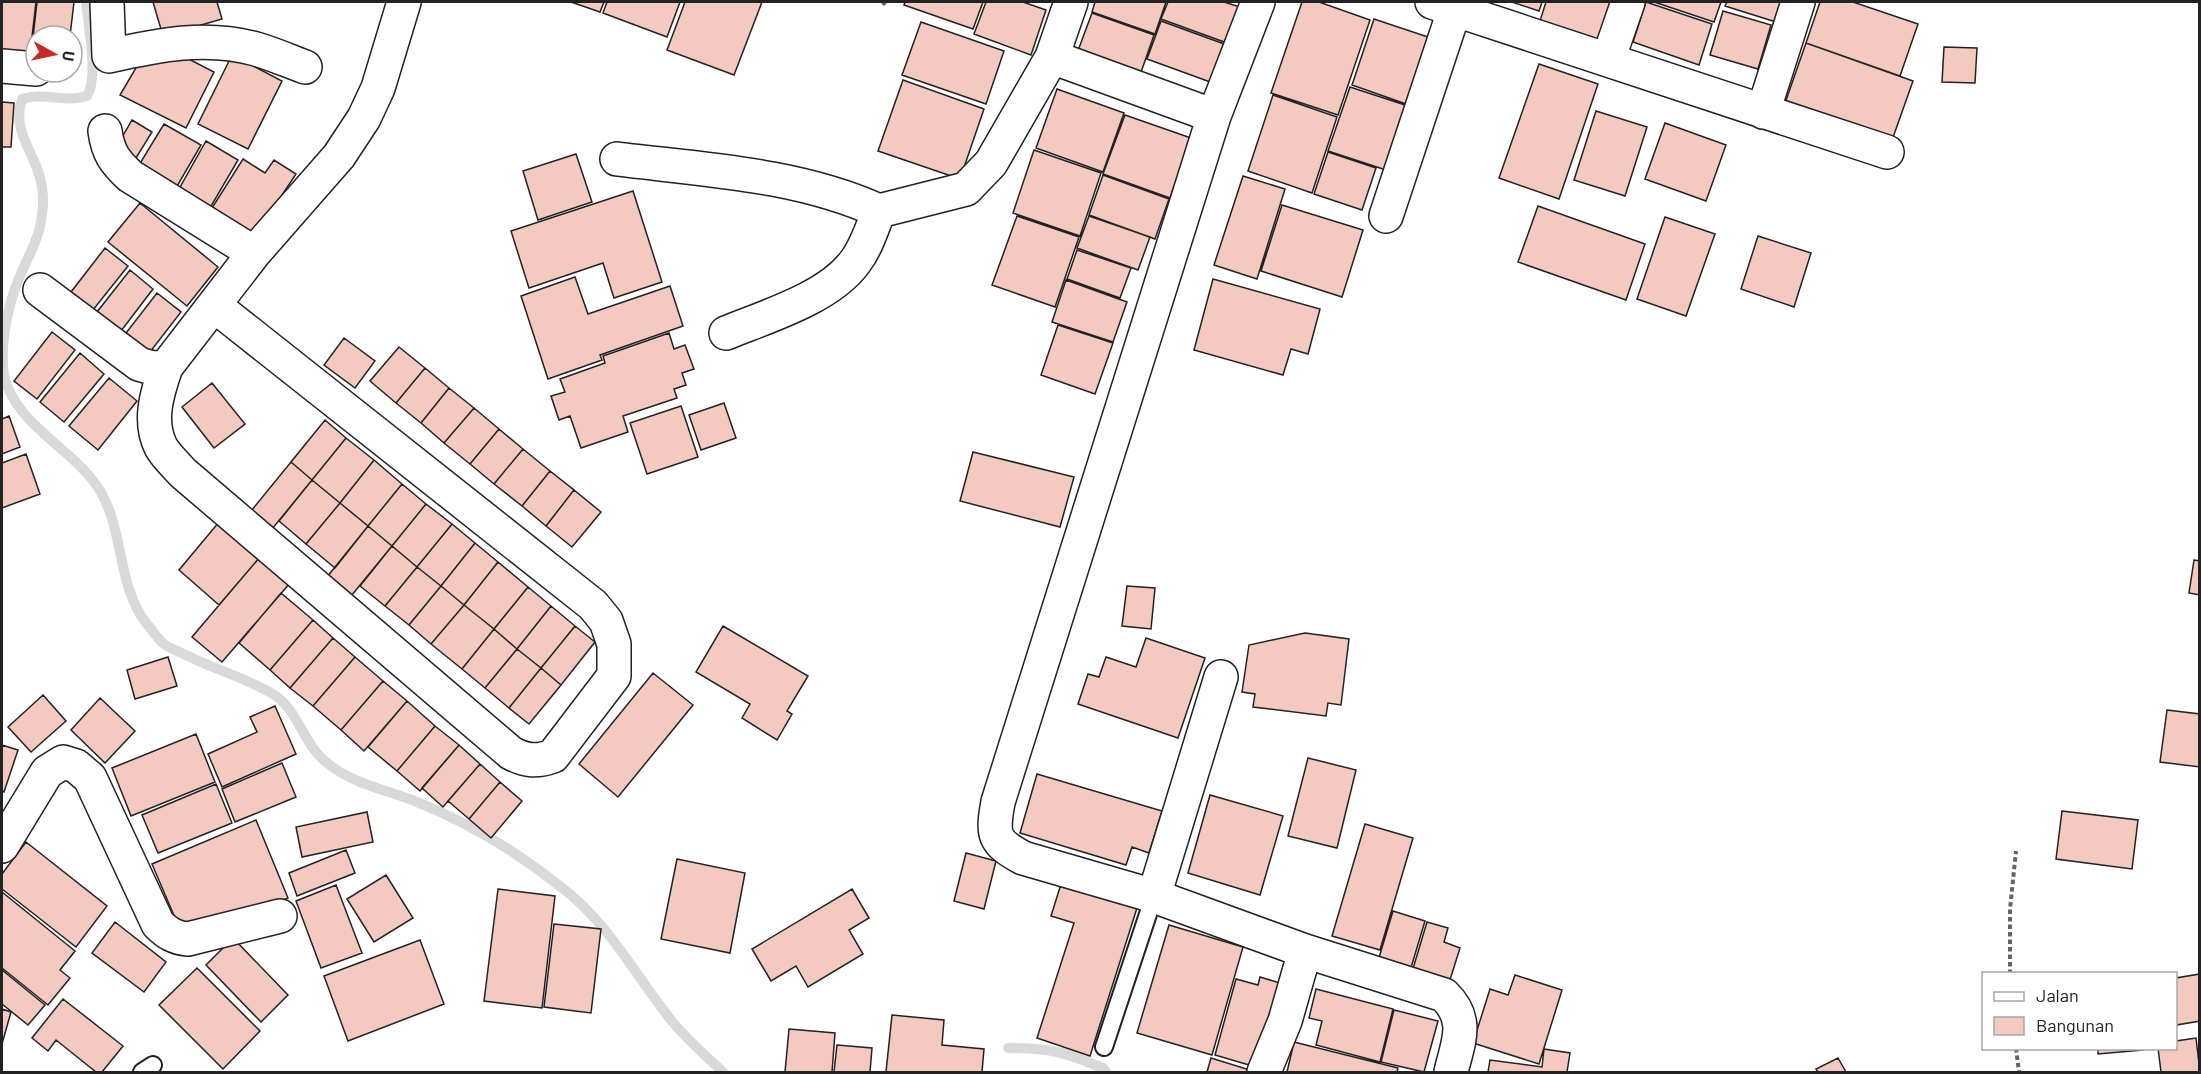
<svg xmlns="http://www.w3.org/2000/svg" width="2201" height="1074" viewBox="0 0 2201 1074" font-family="Barlow,sans-serif">
<style>
.lines{fill:none;stroke-linecap:round;stroke-linejoin:round}
.stream{stroke:#d9d9d9;stroke-width:10}
.building{fill:#f3c9c0;stroke:#222;stroke-width:1.5}
.lane-casing{stroke:#222;stroke-width:20}
.street-casing{stroke:#222;stroke-width:36}
.path{stroke:#646464;stroke-width:4;stroke-dasharray:4.5 3;stroke-linecap:butt}
.lane{stroke:#fff;stroke-width:16}
.street{stroke:#fff;stroke-width:33}
</style>
<rect width="100%" height="100%" fill="#fff"/>
<g class="lines">
<!-- stream -->
<path class="stream" d="M 86,2 C 88,24 99,77 87,96 C 66,103 43,92 22,99 C 12,129 31,148 39,174 C 43,187 44,201 42,214 C 40,241 23,264 15,289 C 6,314 0,349 4,375 C 14,423 71,448 97,486 C 125,527 116,586 147,624 C 152,630 158,639 164,644 C 170,649 181,652 188,656 C 216,670 246,678 273,694 C 298,709 303,744 326,762 C 352,784 387,790 417,802 C 468,822 518,853 561,887 C 608,922 635,975 671,1020 C 686,1039 706,1056 723,1072
M 1008,1048 C 1050,1048 1064,1052 1103,1068 L 1106,1072"/>
</g>
<!-- building -->
<path class="building" d="M 2,2 L 36,2 L 30,54 L 2,51 Z
M 37,2 L 74,2 L 70,36 L 36,36 L 36,55 L 31,55 Z
M 153,2 L 217,2 L 222,19 L 163,36 Z
M 571,2 L 604,2 L 600,12 Z
M 607,2 L 680,2 L 667,37 L 603,13 Z
M 685,2 L 762,2 L 734,75 L 667,50 Z
M 905,2 L 983,2 L 973,29 L 904,5 Z
M 986,2 L 1023,2 L 1046,10 L 1031,55 L 974,34 Z
M 1095,2 L 1166,2 L 1155,34 L 1092,12 Z
M 1168,2 L 1224,2 L 1240,7 L 1227,43 L 1161,19 Z
M 1302,2 L 1319,2 L 1370,20 L 1338,115 L 1271,93 Z
M 1512,2 L 1542,2 L 1539,11 Z
M 1546,2 L 1612,2 L 1597,47 L 1538,27 Z
M 1646,2 L 1712,24 L 1699,65 L 1633,42 Z
M 1654,2 L 1721,2 L 1714,22 Z
M 1727,2 L 1782,2 L 1776,22 L 1725,6 Z
M 1820,2 L 1853,2 L 1918,24 L 1900,76 L 1806,43 Z
M 1723,11 L 1771,25 L 1758,69 L 1710,55 Z
M 1092,13 L 1154,35 L 1139,78 L 1076,56 Z
M 1374,19 L 1431,38 L 1409,105 L 1352,85 Z
M 1161,21 L 1227,45 L 1213,83 L 1147,59 Z
M 921,22 L 1004,51 L 986,104 L 902,75 Z
M 1806,43 L 1913,81 L 1891,143 L 1784,106 Z
M 1944,47 L 1977,48 L 1975,83 L 1942,82 Z
M 175,52 L 214,72 L 186,128 L 120,95 L 137,66 Z
M 232,55 L 282,81 L 248,149 L 198,124 Z
M 1539,64 L 1598,84 L 1559,199 L 1499,178 Z
M 903,80 L 984,109 L 960,179 L 878,151 Z
M 1350,87 L 1408,106 L 1386,170 L 1328,151 Z
M 1057,89 L 1124,113 L 1103,172 L 1036,148 Z
M 1273,95 L 1337,117 L 1312,193 L 1248,171 Z
M 2,102 L 14,103 L 11,147 L 2,147 Z
M 1596,111 L 1647,127 L 1625,196 L 1574,180 Z
M 1125,115 L 1191,138 L 1170,198 L 1103,174 Z
M 132,120 L 152,132 L 136,158 L 117,146 Z
M 1665,123 L 1726,145 L 1706,201 L 1645,179 Z
M 164,124 L 201,145 L 176,188 L 139,165 Z
M 206,141 L 238,160 L 210,208 L 179,189 Z
M 1034,150 L 1101,173 L 1080,236 L 1013,213 Z
M 1328,152 L 1376,168 L 1362,210 L 1314,194 Z
M 576,154 L 592,202 L 538,220 L 523,171 Z
M 243,159 L 265,173 L 274,160 L 296,174 L 255,236 L 212,208 Z
M 1103,175 L 1169,199 L 1155,239 L 1089,215 Z
M 1243,176 L 1285,189 L 1257,279 L 1214,265 Z
M 633,191 L 662,282 L 614,298 L 603,263 L 529,288 L 511,231 Z
M 140,203 L 218,267 L 187,306 L 108,242 Z
M 1282,205 L 1363,230 L 1342,297 L 1261,271 Z
M 1538,206 L 1645,244 L 1626,300 L 1518,262 Z
M 1017,216 L 1079,237 L 1055,307 L 992,285 Z
M 1089,216 L 1150,237 L 1138,270 L 1077,248 Z
M 1665,217 L 1715,234 L 1686,316 L 1637,299 Z
M 1758,236 L 1811,253 L 1794,307 L 1741,289 Z
M 105,248 L 128,266 L 93,310 L 71,292 Z
M 1077,250 L 1131,268 L 1120,298 L 1067,279 Z
M 130,270 L 153,289 L 121,331 L 97,312 Z
M 575,277 L 588,314 L 670,286 L 683,326 L 600,355 L 602,360 L 548,379 L 521,296 Z
M 1213,279 L 1320,309 L 1308,354 L 1291,349 L 1283,375 L 1194,350 Z
M 1066,280 L 1127,302 L 1113,342 L 1052,322 Z
M 157,293 L 181,312 L 150,352 L 126,333 Z
M 1058,325 L 1113,343 L 1095,394 L 1041,375 Z
M 52,332 L 75,350 L 37,399 L 14,381 Z
M 669,333 L 674,349 L 685,345 L 694,369 L 682,373 L 686,385 L 674,389 L 677,398 L 623,416 L 628,432 L 581,448 L 570,416 L 559,420 L 551,396 L 565,392 L 560,379 L 605,363 L 603,356 Z
M 344,338 L 375,361 L 355,388 L 324,365 Z
M 399,347 L 425,368 L 396,403 L 370,381 Z
M 80,353 L 104,374 L 64,422 L 40,402 Z
M 425,368 L 449,388 L 421,423 L 396,403 Z
M 109,378 L 137,401 L 98,450 L 69,426 Z
M 212,383 L 245,424 L 214,448 L 182,407 Z
M 449,388 L 474,408 L 444,443 L 421,423 Z
M 724,403 L 736,438 L 701,450 L 689,415 Z
M 681,406 L 698,457 L 647,474 L 630,423 Z
M 474,408 L 499,429 L 470,464 L 444,443 Z
M 9,416 L 20,447 L 2,454 L 2,419 Z
M 325,420 L 346,438 L 312,480 L 291,462 Z
M 499,429 L 523,449 L 494,484 L 470,464 Z
M 346,438 L 374,460 L 340,503 L 312,480 Z
M 523,449 L 550,471 L 522,506 L 494,484 Z
M 973,452 L 1074,477 L 1060,527 L 960,501 Z
M 26,454 L 40,494 L 2,508 L 2,463 Z
M 374,460 L 402,484 L 368,526 L 340,503 Z
M 291,462 L 312,480 L 268,534 L 247,516 Z
M 550,471 L 574,490 L 546,526 L 522,506 Z
M 312,480 L 340,503 L 306,544 L 279,521 Z
M 402,484 L 426,504 L 392,546 L 368,526 Z
M 574,490 L 601,512 L 572,547 L 546,526 Z
M 340,503 L 368,526 L 335,568 L 306,544 Z
M 426,504 L 452,524 L 417,567 L 392,546 Z
M 219,522 L 260,557 L 219,605 L 179,570 Z
M 452,524 L 475,543 L 441,586 L 417,567 Z
M 368,526 L 392,546 L 347,601 L 323,582 Z
M 475,543 L 498,562 L 464,605 L 441,586 Z
M 392,546 L 417,567 L 385,606 L 360,586 Z
M 260,557 L 290,583 L 222,662 L 192,637 Z
M 2194,560 L 2200,561 L 2200,595 L 2189,593 Z
M 498,562 L 528,587 L 494,629 L 464,605 Z
M 417,567 L 441,586 L 409,625 L 385,606 Z
M 441,586 L 464,605 L 431,644 L 409,625 Z
M 1127,586 L 1155,588 L 1151,629 L 1122,626 Z
M 528,587 L 551,606 L 517,649 L 494,629 Z
M 281,593 L 313,620 L 270,670 L 239,643 Z
M 464,605 L 494,629 L 462,669 L 431,644 Z
M 551,606 L 575,626 L 541,668 L 517,649 Z
M 313,620 L 333,638 L 290,688 L 270,670 Z
M 575,626 L 595,642 L 561,685 L 541,668 Z
M 723,626 L 808,676 L 787,711 L 792,714 L 777,740 L 742,718 L 750,704 L 696,672 Z
M 494,629 L 517,649 L 485,688 L 462,669 Z
M 1305,633 L 1349,639 L 1341,705 L 1328,703 L 1326,716 L 1253,707 L 1255,694 L 1242,692 L 1249,645 Z
M 333,638 L 355,657 L 313,706 L 290,688 Z
M 1146,638 L 1205,658 L 1178,738 L 1078,704 L 1088,674 L 1099,677 L 1106,657 L 1136,667 Z
M 517,649 L 541,668 L 509,708 L 485,688 Z
M 168,657 L 177,686 L 135,699 L 127,670 Z
M 355,657 L 383,681 L 341,730 L 313,706 Z
M 541,668 L 561,685 L 529,724 L 509,708 Z
M 653,673 L 693,705 L 618,797 L 579,764 Z
M 383,681 L 407,701 L 364,751 L 341,730 Z
M 43,695 L 66,721 L 31,752 L 8,727 Z
M 100,698 L 135,731 L 105,763 L 71,730 Z
M 407,701 L 435,726 L 397,771 L 368,747 Z
M 275,706 L 296,754 L 222,787 L 208,754 L 257,732 L 250,717 Z
M 2167,710 L 2200,714 L 2200,767 L 2160,762 Z
M 435,726 L 459,745 L 420,791 L 397,771 Z
M 196,734 L 215,782 L 131,816 L 112,768 Z
M 2,745 L 18,750 L 4,792 L 2,791 Z
M 459,745 L 480,764 L 443,807 L 422,788 Z
M 1308,758 L 1356,770 L 1337,848 L 1288,836 Z
M 282,763 L 296,797 L 235,822 L 222,789 Z
M 480,764 L 500,782 L 469,819 L 448,801 Z
M 1037,774 L 1162,811 L 1149,853 L 1132,847 L 1126,865 L 1020,833 Z
M 500,782 L 522,801 L 491,838 L 469,819 Z
M 216,784 L 232,823 L 158,853 L 142,815 Z
M 1210,795 L 1283,816 L 1260,895 L 1188,873 Z
M 2062,811 L 2138,820 L 2132,869 L 2056,859 Z
M 367,812 L 373,842 L 302,857 L 296,827 Z
M 256,820 L 288,898 L 212,930 L 181,932 L 152,864 Z
M 1365,824 L 1413,838 L 1380,950 L 1332,936 Z
M 26,842 L 107,906 L 76,947 L 2,889 L 2,874 Z
M 346,850 L 355,873 L 297,896 L 289,873 Z
M 966,853 L 996,861 L 984,909 L 954,901 Z
M 677,859 L 745,873 L 730,953 L 661,939 Z
M 386,875 L 413,918 L 374,942 L 347,899 Z
M 1061,884 L 1137,908 L 1090,1056 L 1037,1038 L 1074,923 L 1051,916 Z
M 336,885 L 362,953 L 321,968 L 296,901 Z
M 498,889 L 555,896 L 542,1008 L 484,1001 Z
M 852,889 L 869,918 L 849,930 L 863,954 L 808,987 L 796,966 L 771,981 L 752,949 Z
M 2,892 L 75,951 L 60,970 L 70,978 L 48,1005 L 2,968 Z
M 1393,911 L 1425,921 L 1410,971 L 1378,961 Z
M 115,922 L 166,962 L 144,992 L 92,953 Z
M 1427,922 L 1448,928 L 1444,942 L 1460,948 L 1449,983 L 1412,972 Z
M 554,924 L 601,929 L 591,1013 L 544,1007 Z
M 1169,925 L 1243,947 L 1212,1055 L 1137,1033 Z
M 233,938 L 288,995 L 261,1022 L 206,965 Z
M 420,940 L 444,1004 L 348,1041 L 324,976 Z
M 197,968 L 260,1031 L 223,1069 L 159,1005 Z
M 2,970 L 45,1005 L 28,1025 L 2,1004 Z
M 2200,974 L 2200,1021 L 2176,1025 L 2176,978 Z
M 1515,975 L 1562,990 L 1539,1064 L 1473,1043 L 1490,989 L 1508,995 Z
M 1260,977 L 1280,983 L 1256,1067 L 1215,1055 L 1236,979 L 1258,985 Z
M 1316,989 L 1393,1009 L 1380,1062 L 1316,1045 L 1322,1021 L 1309,1018 Z
M 63,999 L 123,1046 L 102,1072 L 96,1072 L 56,1040 L 48,1051 L 32,1038 Z
M 2,1009 L 11,1012 L 2,1044 Z
M 1394,1010 L 1438,1021 L 1424,1072 L 1381,1062 Z
M 892,1015 L 944,1020 L 942,1045 L 984,1049 L 982,1072 L 886,1072 Z
M 789,1029 L 835,1033 L 832,1072 L 785,1072 Z
M 2196,1038 L 2200,1072 L 2161,1072 L 2158,1048 L 2176,1048 L 2176,1041 Z
M 1294,1042 L 1398,1068 L 1397,1072 L 1287,1072 Z
M 837,1045 L 872,1048 L 870,1072 L 834,1072 Z
M 2098,1048 L 2143,1048 L 2143,1050 L 2098,1054 Z
M 1544,1049 L 1570,1053 L 1567,1072 L 1488,1072 L 1490,1060 L 1542,1067 Z
M 1211,1058 L 1253,1071 L 1253,1072 L 1207,1072 Z
M 1838,1058 L 1846,1072 L 1818,1072 L 1816,1069 Z"/>
<g class="lines">
<!-- lane casing -->
<g class="lane-casing">
<path id="lane" d="M 1104,1047 L 1154,896
M 142,1072 L 153,1065"/>
</g>
<!-- street casing -->
<g class="street-casing">
<path id="street" d="M 107,2 L 109,56 C 158,45 206,35 256,49 C 273,54 289,61 305,67
M 1258,2 L 1214,116 L 998,802 C 992,835 993,842 1023,858 L 1154,896 L 1305,951 L 1285,1021 L 1264,1072
M 1432,2 L 1887,152
M 1052,57 L 1214,116
M 1608,60 L 1628,2
M 2,66 L 36,69
M 1763,112 L 1798,2
M 105,131 C 108,153 115,162 130,176 L 254,253
M 617,159 C 705,170 798,174 879,211
M 1386,216 L 1457,2
M 40,290 L 139,364 L 152,368 L 166,367 L 254,253 L 339,156 L 364,118 L 378,88 L 404,2
M 726,333 C 765,317 829,298 855,262 C 866,248 872,228 879,211 L 966,189 L 991,163 L 1052,57 L 1071,2
M 166,367 C 157,393 148,421 161,447 C 166,456 176,465 183,473 L 511,753 C 526,761 537,762 553,756 L 614,676 L 614,644 L 606,621 L 593,605 L 215,306
M 2,846 L 47,772 L 63,762 L 76,766 L 90,778 L 158,924 C 167,933 175,938 188,939 L 280,916
M 1154,896 L 1221,677
M 1305,951 L 1444,995 C 1470,1020 1458,1042 1451,1072"/>
</g>
<!-- path -->
<path class="path" d="M 883,2 L 885,5
M 2010,974 L 2010,909 L 2016,851
M 2016,1048 L 2019,1072"/>
<!-- lane -->
<use href="#lane" class="lane"/>
<!-- street -->
<use href="#street" class="street"/>
</g>
<!-- border -->
<rect width="2201" height="1074" fill="none" stroke="#222222" stroke-width="6"/>
<!-- legend -->
<rect x="1982" y="972" width="195" height="78" fill="#ffffff" stroke="#a7a7a7" stroke-width="1.5"/>
<rect x="1994" y="992" width="30" height="9" fill="#ffffff" stroke="#a7a7a7" stroke-width="1.5"/>
<text x="2036" y="1002" font-size="18" fill="#222222">Jalan</text>
<rect x="1994" y="1017" width="30" height="18" fill="#f3c9c0" stroke="#a7a7a7" stroke-width="1.5"/>
<text x="2036" y="1032" font-size="18" fill="#222222">Bangunan</text>
<!-- north arrow -->
<g transform="translate(54 54) rotate(98)"><circle r="28" fill="#ffffff" stroke="#a7a7a7" stroke-width="1.5"/>
<path d="M0-4.5L10 22L0 15L-10 22Z" fill="#c62828"/>
<text y="-9" font-size="16" font-weight="bold" text-anchor="middle" fill="#222222">U</text>
</g>
</svg>
